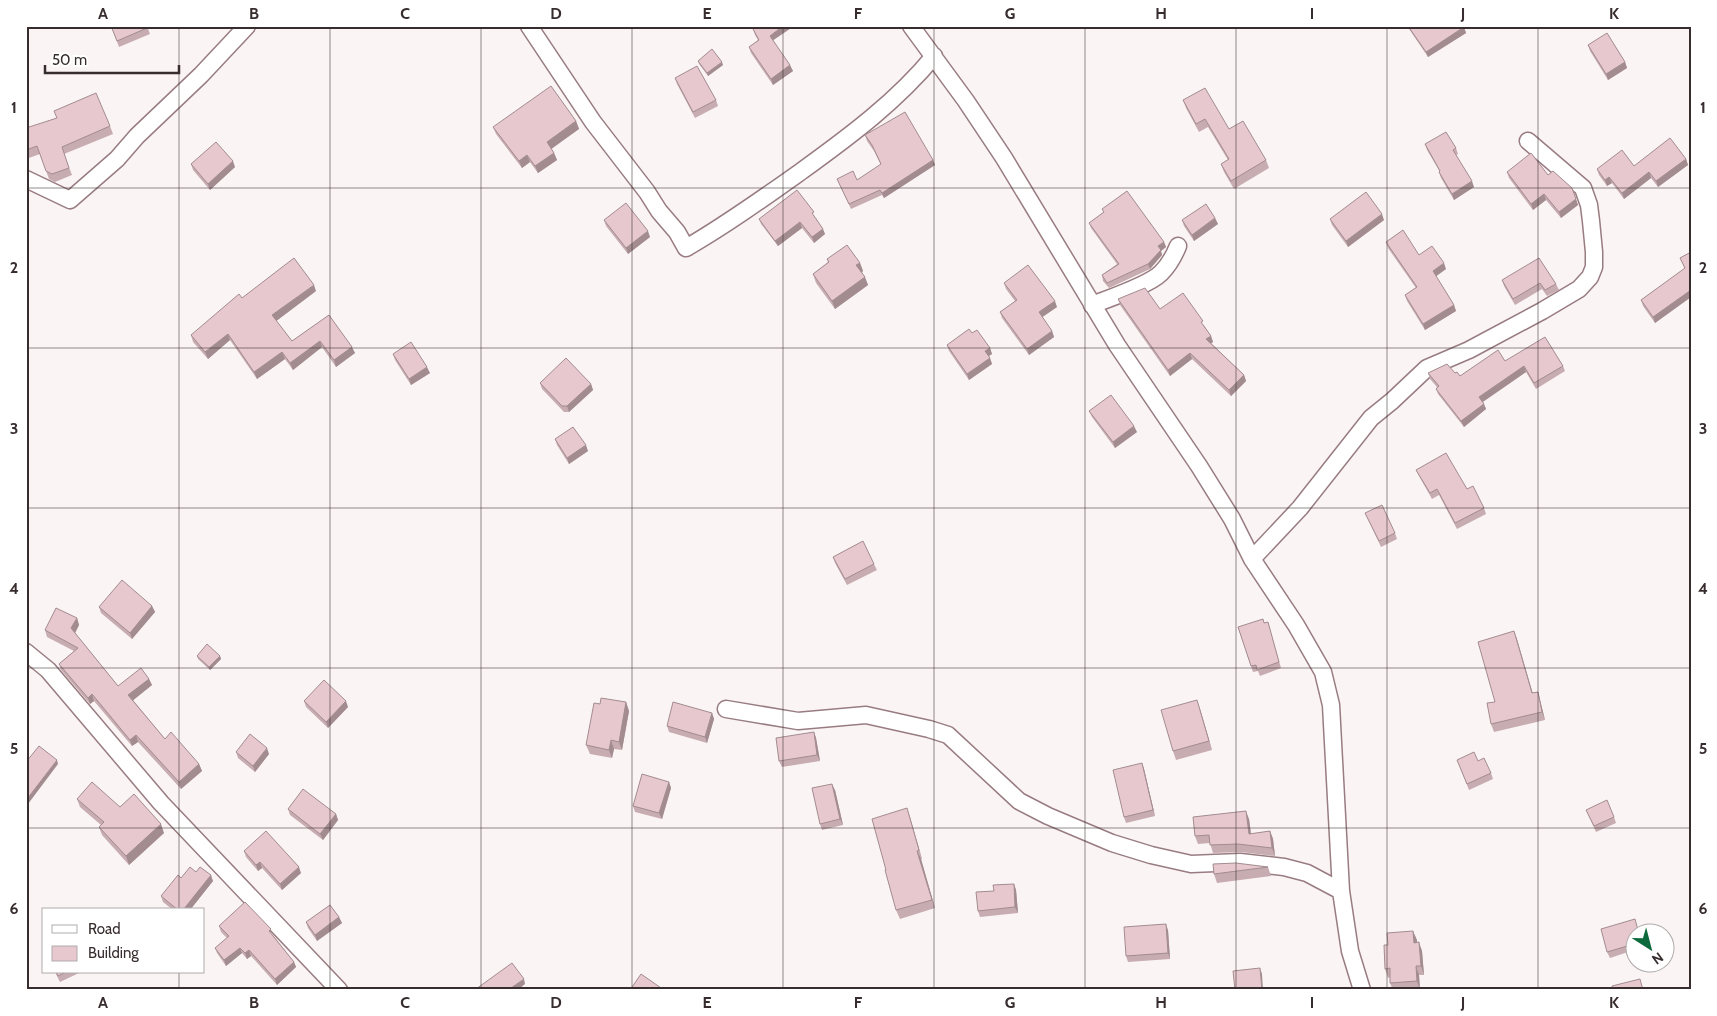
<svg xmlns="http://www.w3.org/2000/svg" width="1717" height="1016" viewBox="0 0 1717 1016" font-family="Cabin,sans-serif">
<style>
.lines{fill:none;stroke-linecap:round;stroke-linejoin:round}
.minor-casing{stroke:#987c81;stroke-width:19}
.minor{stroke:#fff;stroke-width:16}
.wall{fill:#c7acb1}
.shaded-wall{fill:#a28c90}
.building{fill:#e7c8ce;stroke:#a28c90}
.grid{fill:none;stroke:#372c2e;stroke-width:1;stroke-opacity:0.55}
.neatline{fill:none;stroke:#372c2e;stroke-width:2}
.grid-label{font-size:16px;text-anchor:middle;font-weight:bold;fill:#372c2e}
</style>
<rect width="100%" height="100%" fill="#fbf4f5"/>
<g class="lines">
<!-- minor casing -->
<g class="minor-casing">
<path id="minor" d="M 529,26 L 593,122 L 647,192 L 659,211 L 677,232 L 686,248 C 726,225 765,197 803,170 C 850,136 897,101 934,56
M 911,26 L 966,101 L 1004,158 L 1117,345 L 1199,466 L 1232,519 L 1252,559 L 1296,625 L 1323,672 L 1331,705 L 1341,891 L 1350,951 L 1362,990
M 26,179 L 70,200 L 117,159 L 137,136 L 201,75 L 247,26
M 1092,305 C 1110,298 1149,285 1161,273 C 1169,265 1174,256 1178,246
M 1252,559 L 1300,508 L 1371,418 L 1392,401 L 1427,368 L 1469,350 L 1542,311 L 1579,289 L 1590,277 L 1594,267 L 1594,252 L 1591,221 L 1589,205 L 1583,188 L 1528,141
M 26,652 L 48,670 L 161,803 L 339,990
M 726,709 L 798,721 L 866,715 L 929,729 L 948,735 L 1019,801 L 1048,816 L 1112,843 L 1151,855 L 1191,864 L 1240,862 L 1284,867 L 1307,873 L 1341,891"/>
</g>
<!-- minor -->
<use href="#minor" class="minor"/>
</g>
<!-- wall -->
<path class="wall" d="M 111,26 L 147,26 L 150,34 L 119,47 Z
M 758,26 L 794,26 L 773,40 L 793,71 L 773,85 L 751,53 L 749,47 L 758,40 L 755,35 L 753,29 Z
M 1407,26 L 1463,26 L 1466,33 L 1428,57 Z
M 1588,45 L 1625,62 L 1627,68 L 1608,80 L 1590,51 Z
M 698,61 L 723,65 L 708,76 L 699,64 Z
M 675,78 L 716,100 L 718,106 L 695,118 L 677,84 Z
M 1183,100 L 1229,129 L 1266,160 L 1269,168 L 1234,189 L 1224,172 L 1221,164 L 1228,160 L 1208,127 L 1199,132 L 1186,108 Z
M 576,121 L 579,129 L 551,148 L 554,153 L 557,160 L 538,173 L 530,162 L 522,168 L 496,134 L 493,127 Z
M 110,126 L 113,134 L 64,154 L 72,175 L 55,182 L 49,179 L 40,154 L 26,159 L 26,128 Z
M 865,135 L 933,160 L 935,165 L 884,198 L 882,195 L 851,209 L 837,179 L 857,180 L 881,165 L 874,151 L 867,141 Z
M 1425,144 L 1456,148 L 1458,154 L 1456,155 L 1474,187 L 1454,200 L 1441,178 L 1439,172 L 1440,172 L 1427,150 Z
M 1686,159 L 1688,165 L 1658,187 L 1651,178 L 1624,199 L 1612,183 L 1607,186 L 1599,175 L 1597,169 L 1634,166 Z
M 191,164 L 235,167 L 210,190 L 193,170 Z
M 1507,172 L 1572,188 L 1578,205 L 1561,218 L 1546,200 L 1533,210 L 1509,178 Z
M 1102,209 L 1164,242 L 1166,247 L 1161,251 L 1162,255 L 1150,269 L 1109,288 L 1103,281 L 1102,275 L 1117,264 L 1091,228 L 1089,223 L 1104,212 Z
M 816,218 L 825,234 L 814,243 L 802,228 L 778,246 L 761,224 L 759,219 Z
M 1215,218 L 1218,224 L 1194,241 L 1184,226 L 1182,220 Z
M 1330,219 L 1384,220 L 1348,247 L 1332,225 Z
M 604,220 L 650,237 L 628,254 L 606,226 Z
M 1386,242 L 1419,255 L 1446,269 L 1436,276 L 1454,305 L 1456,311 L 1425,330 L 1407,301 L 1405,295 L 1416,288 L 1388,248 Z
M 1691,252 L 1691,297 L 1655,323 L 1643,306 L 1641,300 L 1685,269 L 1680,258 Z
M 827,259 L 860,263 L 863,271 L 862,272 L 868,285 L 835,309 L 816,283 L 813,274 L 828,262 Z
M 1502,280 L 1556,284 L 1559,290 L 1547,296 L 1542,289 L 1515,305 L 1504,286 Z
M 1004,283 L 1057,307 L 1042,317 L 1052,331 L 1054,337 L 1029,355 L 1002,318 L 1000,312 L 1015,301 L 1006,289 Z
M 316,291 L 276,321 L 292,341 L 329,315 L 355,353 L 336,367 L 322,347 L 293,370 L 285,359 L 257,379 L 230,340 L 208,359 L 193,342 L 191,335 Z
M 1118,299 L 1160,309 L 1205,326 L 1205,327 L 1211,336 L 1213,342 L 1211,343 L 1244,375 L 1246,381 L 1231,396 L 1192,359 L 1170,376 L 1120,305 Z
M 972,333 L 990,348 L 992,354 L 989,356 L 992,364 L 969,380 L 949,351 L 947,345 Z
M 393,354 L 430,373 L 411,385 L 395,360 Z
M 1505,361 L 1563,366 L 1565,371 L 1536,389 L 1526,372 L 1483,402 L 1486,409 L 1464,427 L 1438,394 L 1436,389 L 1437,387 L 1430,379 L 1428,373 L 1455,373 L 1460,376 Z
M 540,383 L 591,384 L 593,390 L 569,412 L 564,412 L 542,389 Z
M 1089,411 L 1137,432 L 1115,448 L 1092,417 Z
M 555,439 L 588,451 L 569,464 L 557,445 Z
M 1416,470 L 1467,489 L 1484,508 L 1486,514 L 1457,529 L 1439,495 L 1432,499 L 1419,476 Z
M 1365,513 L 1395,533 L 1397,539 L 1381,547 Z
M 833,557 L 874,564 L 877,570 L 847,585 L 835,563 Z
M 152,606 L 155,612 L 132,639 L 101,613 L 99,607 Z
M 77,618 L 79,625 L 75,633 L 118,686 L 149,679 L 152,685 L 133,700 L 165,739 L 199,764 L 202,771 L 181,789 L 138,742 L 132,746 L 94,701 L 90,704 L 61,670 L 59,664 L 74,651 L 47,637 L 45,630 Z
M 1268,622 L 1281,668 L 1260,676 L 1258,671 L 1253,672 L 1238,627 Z
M 1514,631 L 1532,693 L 1538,692 L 1545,720 L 1494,732 L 1491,724 L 1495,702 Z
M 197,656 L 220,656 L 221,659 L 210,670 L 198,659 Z
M 304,701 L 348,707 L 328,728 L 306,707 Z
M 626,702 L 629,711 L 622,750 L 614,749 L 612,758 L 590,754 L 586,745 L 600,704 Z
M 1200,709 L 1212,750 L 1176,760 L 1173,751 Z
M 712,713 L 714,719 L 707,743 L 669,732 L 667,726 Z
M 814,732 L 816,738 L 820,761 L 782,767 L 779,761 Z
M 236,752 L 269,754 L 255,772 L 238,758 Z
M 1457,760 L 1478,761 L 1491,773 L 1493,779 L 1469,790 Z
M 1142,763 L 1144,769 L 1155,816 L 1126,823 L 1124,817 Z
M 669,782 L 671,788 L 662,819 L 635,812 L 633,806 Z
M 835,790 L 843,825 L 822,830 L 820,824 Z
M 77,799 L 120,807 L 164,833 L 129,865 L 102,835 L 99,827 L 101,825 L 80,807 Z
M 907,808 L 922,859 L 921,859 L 935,908 L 900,919 L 896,910 Z
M 288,809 L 336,814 L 338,820 L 323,840 L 290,815 Z
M 1586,810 L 1614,817 L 1616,823 L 1596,832 Z
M 1249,819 L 1251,834 L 1270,831 L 1273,839 L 1275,856 L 1241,852 L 1213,853 L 1210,843 L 1198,844 L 1195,836 Z
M 244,851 L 301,873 L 282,890 L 262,868 L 258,871 L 246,857 Z
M 1268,867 L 1271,876 L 1217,883 L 1214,874 Z
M 196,872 L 213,881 L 190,910 L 173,910 L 163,902 L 161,896 L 181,878 Z
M 1014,884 L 1016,890 L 1018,913 L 980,917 L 978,911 L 994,891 Z
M 339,917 L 342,923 L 317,941 L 308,928 L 306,922 Z
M 1637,925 L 1634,934 L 1634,950 L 1610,958 L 1607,952 Z
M 219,926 L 273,935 L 294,962 L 296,967 L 277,985 L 251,956 L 247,959 L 242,953 L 226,966 L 217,953 L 215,948 L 227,938 L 221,932 Z
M 1168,930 L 1170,959 L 1128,962 L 1126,956 Z
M 1413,931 L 1417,942 L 1422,951 L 1424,975 L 1419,975 L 1420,990 L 1393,990 L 1390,983 L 1390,977 L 1388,978 L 1385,969 L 1388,945 Z
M 55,972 L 79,972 L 79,973 L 60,982 Z"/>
<!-- shaded-wall -->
<path class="shaded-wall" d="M 783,26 L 794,26 L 772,41 L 770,36 Z
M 1346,26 L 1352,26 L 1347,29 Z
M 1464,27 L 1466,33 L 1428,57 L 1426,52 Z
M 722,62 L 723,65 L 708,76 L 707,73 Z
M 1625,62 L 1627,68 L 1608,80 L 1606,74 Z
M 790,65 L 793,71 L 773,85 L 771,79 Z
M 576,121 L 579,129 L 550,150 L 547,142 Z
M 554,153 L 557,160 L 538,173 L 535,166 Z
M 527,155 L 530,162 L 522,168 L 519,161 Z
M 1686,159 L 1688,165 L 1658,187 L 1656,181 Z
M 933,160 L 935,165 L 884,198 L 882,193 Z
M 233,161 L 235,167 L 210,190 L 208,184 Z
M 1649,172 L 1651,178 L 1624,199 L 1622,193 Z
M 1609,177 L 1612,183 L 1607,186 L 1605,180 Z
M 1472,181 L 1474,187 L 1454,200 L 1452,194 Z
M 1544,194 L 1546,200 L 1533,210 L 1531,204 Z
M 1576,199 L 1578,205 L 1561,218 L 1559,212 Z
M 1382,214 L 1384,220 L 1348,247 L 1346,241 Z
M 1215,218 L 1218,224 L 1194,241 L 1192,235 Z
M 800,222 L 802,228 L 778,246 L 775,241 Z
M 823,229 L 825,234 L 814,243 L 812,237 Z
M 648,231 L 650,237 L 628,254 L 626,248 Z
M 1164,242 L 1166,247 L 1161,251 L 1162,255 L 1150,269 L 1148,264 L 1158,246 Z
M 860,263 L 863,271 L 860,274 L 856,265 Z
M 1444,263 L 1446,269 L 1435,277 L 1433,271 Z
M 865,277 L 868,285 L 835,309 L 832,301 Z
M 314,285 L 316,291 L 275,322 L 272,315 Z
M 1691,290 L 1691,297 L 1655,323 L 1653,317 Z
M 1055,301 L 1057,307 L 1041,318 L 1039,312 Z
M 1454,305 L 1456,311 L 1425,330 L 1423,324 Z
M 1052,331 L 1054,337 L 1029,355 L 1027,349 Z
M 228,334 L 230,340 L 208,359 L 205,352 Z
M 1211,336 L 1213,342 L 1209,345 L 1206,339 Z
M 320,341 L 322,347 L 293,370 L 290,363 Z
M 352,347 L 355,353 L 336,367 L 334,360 Z
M 990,348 L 992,354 L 987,357 L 985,351 Z
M 282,352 L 285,359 L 257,379 L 254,372 Z
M 1190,353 L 1192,359 L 1170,376 L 1168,370 Z
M 990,358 L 992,364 L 969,380 L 967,374 Z
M 1524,366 L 1526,372 L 1481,403 L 1479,397 Z
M 427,367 L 430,373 L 411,385 L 409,379 Z
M 1244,375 L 1246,381 L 1231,396 L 1229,390 Z
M 591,384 L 593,390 L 569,412 L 567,406 Z
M 1484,404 L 1486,409 L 1464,427 L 1461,421 Z
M 1134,426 L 1137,432 L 1115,448 L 1113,442 Z
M 586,445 L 588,451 L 569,464 L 567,458 Z
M 152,606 L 155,612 L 132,639 L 130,633 Z
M 77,618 L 79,625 L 74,635 L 71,628 Z
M 1514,631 L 1517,639 L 1535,701 L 1532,693 Z
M 220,656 L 221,659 L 210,670 L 209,667 Z
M 149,679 L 152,685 L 131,702 L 128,695 Z
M 1538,692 L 1545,720 L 1542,712 Z
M 92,694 L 94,701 L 90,704 L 88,698 Z
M 1197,700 L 1200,709 L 1212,750 L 1209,741 Z
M 346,701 L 348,707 L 328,728 L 326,722 Z
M 626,702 L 629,711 L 622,750 L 619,742 Z
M 712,713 L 714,719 L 707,743 L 705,737 Z
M 814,732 L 816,738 L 820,761 L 817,755 Z
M 136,735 L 138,742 L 132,746 L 130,740 Z
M 611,740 L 614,749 L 612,758 L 609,750 Z
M 267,748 L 269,754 L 255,772 L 253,766 Z
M 57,760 L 58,764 L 28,804 L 27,799 Z
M 1142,763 L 1144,769 L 1155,816 L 1153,810 Z
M 199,764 L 202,771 L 181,789 L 179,782 Z
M 669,782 L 671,788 L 662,819 L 659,813 Z
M 832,784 L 835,790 L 843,825 L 840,819 Z
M 907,808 L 910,817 L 922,859 L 919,850 Z
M 1246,811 L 1249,819 L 1252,842 L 1249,834 Z
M 336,814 L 338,820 L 323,840 L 320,834 Z
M 161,824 L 164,833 L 129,865 L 126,856 Z
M 1270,831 L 1273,839 L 1275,856 L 1272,848 Z
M 917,851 L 921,859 L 935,908 L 932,900 Z
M 260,862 L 262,868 L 258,871 L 256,865 Z
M 299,867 L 301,873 L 282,890 L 280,884 Z
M 211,875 L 213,881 L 190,910 L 183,910 Z
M 1014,884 L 1016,890 L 1018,913 L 1015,907 Z
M 339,917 L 342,923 L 317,941 L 315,935 Z
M 1166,924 L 1168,930 L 1170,959 L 1168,953 Z
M 1413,931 L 1417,940 L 1417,951 L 1414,943 Z
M 1419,942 L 1422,951 L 1424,975 L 1421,966 Z
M 240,948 L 242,953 L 226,966 L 224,960 Z
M 249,950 L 251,956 L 247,959 L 245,953 Z
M 294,962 L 296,967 L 277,985 L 275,979 Z
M 1416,966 L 1419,975 L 1420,990 L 1417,981 Z
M 1260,968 L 1262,974 L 1263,990 L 1262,990 Z
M 524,979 L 525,984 L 518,990 L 508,990 Z"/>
<!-- building -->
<path class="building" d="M 111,26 L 147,26 L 147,28 L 117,41 Z
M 758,26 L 783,26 L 770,36 L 790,65 L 771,79 L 749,47 L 759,40 L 753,29 Z
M 1408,26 L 1463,26 L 1464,27 L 1426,52 Z
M 1607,33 L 1625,62 L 1606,74 L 1588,45 Z
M 712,49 L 722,62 L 707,73 L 698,61 Z
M 697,66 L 716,100 L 693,112 L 675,78 Z
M 551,86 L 576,121 L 547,142 L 554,153 L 535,166 L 527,155 L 519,161 L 493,127 Z
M 1205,88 L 1229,129 L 1243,121 L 1266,160 L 1231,181 L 1221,164 L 1229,159 L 1205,119 L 1196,124 L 1183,100 Z
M 96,93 L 110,126 L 62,147 L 69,168 L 52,174 L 46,171 L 37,146 L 26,150 L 26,128 L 57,118 L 54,111 Z
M 905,112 L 933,160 L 882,193 L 880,190 L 849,204 L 837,179 L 853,171 L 857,180 L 881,164 L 872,145 L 865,135 Z
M 1446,132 L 1456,148 L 1453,150 L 1472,181 L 1452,194 L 1439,172 L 1440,171 L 1425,144 Z
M 1670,138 L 1686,159 L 1656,181 L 1649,172 L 1622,193 L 1609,177 L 1605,180 L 1597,169 L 1622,150 L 1634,166 Z
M 216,142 L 233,161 L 208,184 L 191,164 Z
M 1531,153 L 1548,175 L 1553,171 L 1572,188 L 1576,199 L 1559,212 L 1544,194 L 1531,204 L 1507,172 Z
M 797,190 L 814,212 L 812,213 L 823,229 L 812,237 L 800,222 L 775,241 L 759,219 Z
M 1127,191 L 1164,242 L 1158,246 L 1161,250 L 1148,264 L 1107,283 L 1102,275 L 1119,264 L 1089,223 L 1104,212 L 1102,209 Z
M 1366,192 L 1382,214 L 1346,241 L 1330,219 Z
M 626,203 L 648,231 L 626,248 L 604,220 Z
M 1206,204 L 1215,218 L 1192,235 L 1182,220 Z
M 1403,230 L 1419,255 L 1432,246 L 1444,263 L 1433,271 L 1454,305 L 1423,324 L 1405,295 L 1417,287 L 1386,242 Z
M 847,245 L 860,263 L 856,265 L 865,277 L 832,301 L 813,274 L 829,262 L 827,259 Z
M 1691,252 L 1691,290 L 1653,317 L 1641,300 L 1685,268 L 1680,258 Z
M 294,258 L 314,285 L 272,315 L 292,341 L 329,315 L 352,347 L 334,360 L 320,341 L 290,363 L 282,352 L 254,372 L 228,334 L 205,352 L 191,335 L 239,294 L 242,298 Z
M 1539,258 L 1556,284 L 1545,290 L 1540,283 L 1513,299 L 1502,280 Z
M 1028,265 L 1055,301 L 1039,312 L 1052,331 L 1027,349 L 1000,312 L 1017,300 L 1004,283 Z
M 1145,288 L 1160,309 L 1183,293 L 1203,321 L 1201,322 L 1211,336 L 1206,339 L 1244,375 L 1229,390 L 1190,353 L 1168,370 L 1118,299 Z
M 969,329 L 972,333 L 977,330 L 990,348 L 985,351 L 990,358 L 967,374 L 947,345 Z
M 1545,337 L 1563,366 L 1534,383 L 1524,366 L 1479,397 L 1484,404 L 1461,421 L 1436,389 L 1439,386 L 1428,373 L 1447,364 L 1455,373 L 1457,372 L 1460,376 L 1498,350 L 1505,361 Z
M 411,342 L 427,367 L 409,379 L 393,354 Z
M 566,358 L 591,384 L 567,406 L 562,406 L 540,383 Z
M 1111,395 L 1134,426 L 1113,442 L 1089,411 Z
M 573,427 L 586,445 L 567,458 L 555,439 Z
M 1446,453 L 1467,489 L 1473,486 L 1484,508 L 1455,523 L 1437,489 L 1430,493 L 1416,470 Z
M 1382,505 L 1395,533 L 1379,541 L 1365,513 Z
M 863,541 L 874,564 L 845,579 L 833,557 Z
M 122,580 L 152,606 L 130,633 L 99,607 Z
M 56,608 L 77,618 L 71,628 L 118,686 L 141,668 L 149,679 L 128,695 L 165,739 L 171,732 L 199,764 L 179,782 L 136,735 L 130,740 L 92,694 L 88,698 L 59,664 L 78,648 L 45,630 Z
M 1263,619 L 1264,623 L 1268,622 L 1279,662 L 1257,670 L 1256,665 L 1251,666 L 1238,627 Z
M 1514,631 L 1532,693 L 1538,692 L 1542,712 L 1491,724 L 1487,703 L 1495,702 L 1478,642 Z
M 207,644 L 220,656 L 209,667 L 197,656 Z
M 324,680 L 346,701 L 326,722 L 304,701 Z
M 601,698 L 626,702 L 619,742 L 611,740 L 609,750 L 586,745 L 594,703 L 600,704 Z
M 1197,700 L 1209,741 L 1173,751 L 1161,710 Z
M 673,702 L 712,713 L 705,737 L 667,726 Z
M 814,732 L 817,755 L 779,761 L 776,738 Z
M 250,734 L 267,748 L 253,766 L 236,752 Z
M 39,746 L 57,760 L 27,799 L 26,766 L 27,765 L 26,764 L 26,762 Z
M 1474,752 L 1478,761 L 1484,758 L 1491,773 L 1467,784 L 1457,760 Z
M 1142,763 L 1153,810 L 1124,817 L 1113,770 Z
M 642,774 L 669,782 L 659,813 L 633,806 Z
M 92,782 L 120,807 L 134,794 L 161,824 L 126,856 L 99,827 L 104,822 L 77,799 Z
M 832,784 L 840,819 L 820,824 L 812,788 Z
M 303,789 L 336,814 L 320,834 L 288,809 Z
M 1607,800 L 1614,817 L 1594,826 L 1586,810 Z
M 907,808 L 919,850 L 917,851 L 932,900 L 896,910 L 885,870 L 886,870 L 872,819 Z
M 1246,811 L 1249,834 L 1270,831 L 1272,848 L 1238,844 L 1210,845 L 1209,835 L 1195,836 L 1193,817 Z
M 266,831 L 299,867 L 280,884 L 260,862 L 256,865 L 244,851 Z
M 1236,863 L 1268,867 L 1214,874 L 1213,864 Z
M 190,867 L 196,872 L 200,867 L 211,875 L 183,910 L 178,910 L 161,896 L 178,875 L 181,878 Z
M 1014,884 L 1015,907 L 978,911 L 976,892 L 994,891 L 993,885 Z
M 245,902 L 271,929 L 269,931 L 294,962 L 275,979 L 249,950 L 245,953 L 240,948 L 224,960 L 215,948 L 229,936 L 219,926 Z
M 330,905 L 339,917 L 315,935 L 306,922 Z
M 1635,919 L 1639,934 L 1634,934 L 1634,944 L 1607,952 L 1601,929 Z
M 1166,924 L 1168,953 L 1126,956 L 1124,927 Z
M 1413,931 L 1414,943 L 1419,942 L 1421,966 L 1416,966 L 1417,981 L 1390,983 L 1390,968 L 1385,969 L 1384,945 L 1388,945 L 1387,933 Z
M 512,963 L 524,979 L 508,990 L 476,990 L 476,989 Z
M 1260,968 L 1262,990 L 1235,990 L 1233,971 Z
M 56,972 L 66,972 L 58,976 Z
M 641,974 L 664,990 L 630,990 Z
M 1640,979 L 1643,990 L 1613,990 L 1612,986 Z"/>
<!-- grid -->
<path class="grid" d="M 179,26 L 179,910M 330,26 L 330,990M 481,26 L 481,990M 632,26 L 632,990M 783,26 L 783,990M 934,26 L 934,990M 1085,26 L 1085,990M 1236,26 L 1236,990M 1387,26 L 1387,990M 1538,26 L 1538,990M 26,188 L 1691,188M 26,348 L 1691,348M 26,508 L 1691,508M 26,668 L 1691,668M 26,828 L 1691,828M 179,972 L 179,990"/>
<!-- border -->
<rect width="1717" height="1016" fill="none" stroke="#ffffff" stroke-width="55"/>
<!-- legend -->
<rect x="42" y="908" width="162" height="65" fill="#ffffff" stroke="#afabab"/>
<rect x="52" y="925" width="25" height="8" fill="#ffffff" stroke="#afabab"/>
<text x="88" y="934" font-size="15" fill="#372c2e">Road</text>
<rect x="52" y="946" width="25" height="15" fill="#e7c8ce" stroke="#afabab"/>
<text x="88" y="958" font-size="15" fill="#372c2e">Building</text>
<!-- north arrow -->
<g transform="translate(1650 948) rotate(144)"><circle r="24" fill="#ffffff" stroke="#afabab"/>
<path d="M0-4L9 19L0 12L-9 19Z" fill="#0d6a3d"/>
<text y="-8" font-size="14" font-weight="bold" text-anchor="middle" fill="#372c2e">N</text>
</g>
<!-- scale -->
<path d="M45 65v8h134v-8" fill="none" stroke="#372c2e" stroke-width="2.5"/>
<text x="52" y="65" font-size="15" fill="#372c2e" stroke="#ffffff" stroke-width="4" paint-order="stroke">50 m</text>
<rect x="28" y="28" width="1662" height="960" class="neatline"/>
<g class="grid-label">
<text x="103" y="19">A</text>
<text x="254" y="19">B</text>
<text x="405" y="19">C</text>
<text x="556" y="19">D</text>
<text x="707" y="19">E</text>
<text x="858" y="19">F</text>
<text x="1010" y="19">G</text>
<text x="1161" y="19">H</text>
<text x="1312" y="19">I</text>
<text x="1463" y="19">J</text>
<text x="1614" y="19">K</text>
<text x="14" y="113">1</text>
<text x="1703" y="113">1</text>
<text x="14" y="273">2</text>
<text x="1703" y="273">2</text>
<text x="14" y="434">3</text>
<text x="1703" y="434">3</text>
<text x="14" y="594">4</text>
<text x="1703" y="594">4</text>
<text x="14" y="754">5</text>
<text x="1703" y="754">5</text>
<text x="14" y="914">6</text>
<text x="1703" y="914">6</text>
<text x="103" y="1008">A</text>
<text x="254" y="1008">B</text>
<text x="405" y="1008">C</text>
<text x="556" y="1008">D</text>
<text x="707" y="1008">E</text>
<text x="858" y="1008">F</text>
<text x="1010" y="1008">G</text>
<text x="1161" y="1008">H</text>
<text x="1312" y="1008">I</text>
<text x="1463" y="1008">J</text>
<text x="1614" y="1008">K</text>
</g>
</svg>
